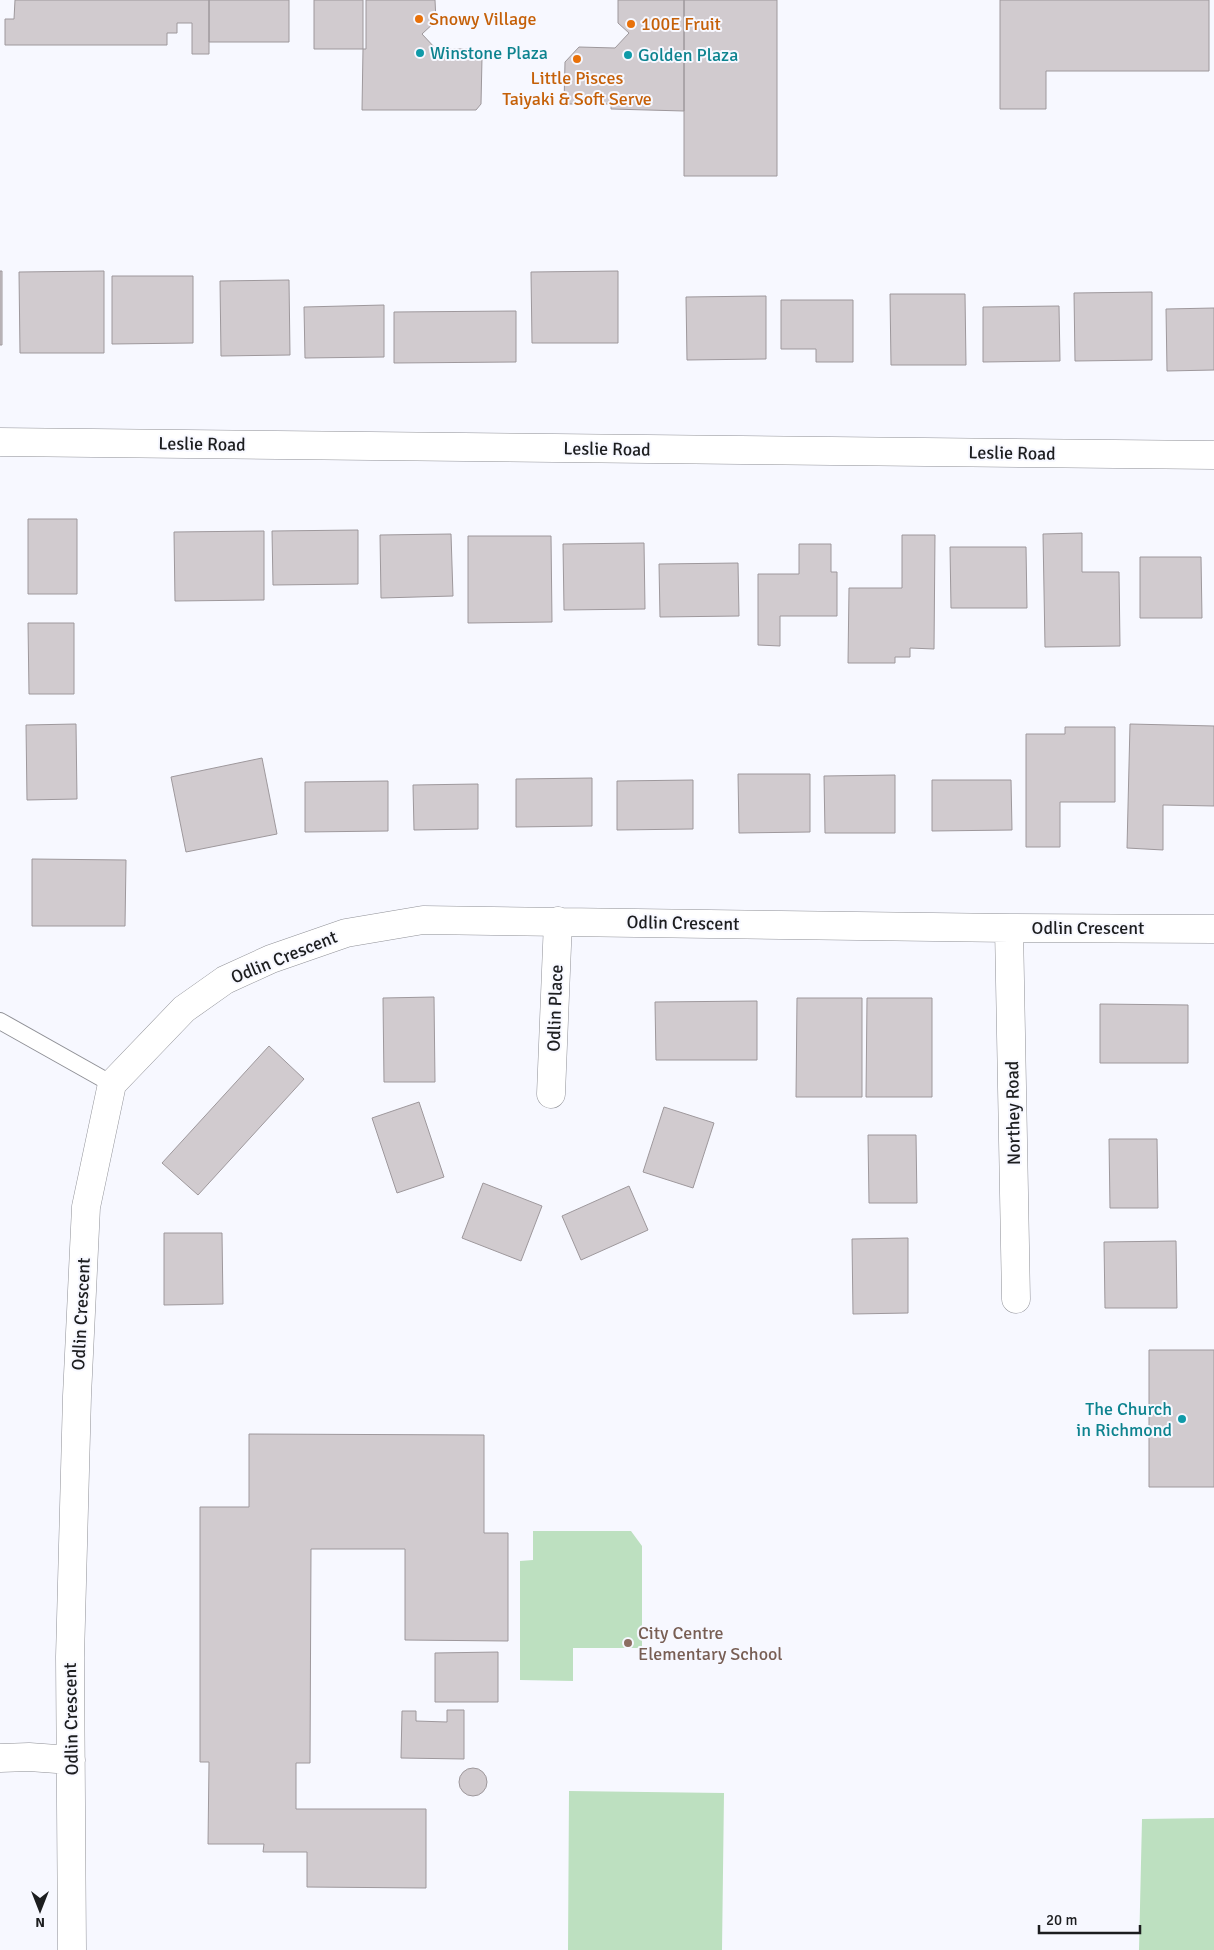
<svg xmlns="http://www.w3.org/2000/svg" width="1214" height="1950" viewBox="0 0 1214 1950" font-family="Signika,sans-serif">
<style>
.green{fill:#bde0c0}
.building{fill:#d1cbcf;stroke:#9e989c}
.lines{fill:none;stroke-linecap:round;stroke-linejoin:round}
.service-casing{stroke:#909197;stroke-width:18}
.minor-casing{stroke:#909197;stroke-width:29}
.service{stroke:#fff;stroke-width:16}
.minor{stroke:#fff;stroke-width:28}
.food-dot{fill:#e8710a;stroke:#f7f8ff;stroke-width:2}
.culture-dot{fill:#0f9aa8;stroke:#f7f8ff;stroke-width:2}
.education-dot{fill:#8d6e63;stroke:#f7f8ff;stroke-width:2}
.labels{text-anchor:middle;stroke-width:4;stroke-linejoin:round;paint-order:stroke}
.food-label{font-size:18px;fill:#c56008;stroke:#f7f8ff;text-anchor:start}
.culture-label{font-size:18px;fill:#0d838f;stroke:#f7f8ff;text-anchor:start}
.street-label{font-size:18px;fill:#1c1d1f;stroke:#f7f8ff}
.education-label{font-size:18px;fill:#785e54;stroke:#f7f8ff;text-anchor:start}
</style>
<rect width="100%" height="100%" fill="#f7f8ff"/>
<!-- green -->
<path class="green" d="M 533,1531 L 631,1531 L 642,1546 L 642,1648 L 573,1648 L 573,1681 L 520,1680 L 520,1561 L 533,1560 Z
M 569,1791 L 724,1793 L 722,1950 L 568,1950 Z
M 1214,1818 L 1214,1950 L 1139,1950 L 1142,1819 Z"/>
<!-- building -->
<path class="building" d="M 15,0 L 209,0 L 209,54 L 192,54 L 192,23 L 177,23 L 177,33 L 167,33 L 167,45 L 5,45 L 5,19 L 14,19 Z
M 209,0 L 289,0 L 289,42 L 209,42 Z
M 314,0 L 363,0 L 363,49 L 314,49 Z
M 366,0 L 435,0 L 436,21 L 422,34 L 436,49 L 474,49 L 482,58 L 481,104 L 476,110 L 362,110 L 363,49 L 366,49 Z
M 618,0 L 684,0 L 684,111 L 611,109 L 611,104 L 564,104 L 565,62 L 579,47 L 615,48 L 629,33 L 618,23 Z
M 684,0 L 777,0 L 777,176 L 684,176 Z
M 1000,0 L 1209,0 L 1209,71 L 1046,71 L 1046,109 L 1000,109 Z
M 0,271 L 2,271 L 2,345 L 0,345 Z
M 104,271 L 104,353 L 20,353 L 19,272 Z
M 618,271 L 618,343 L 532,343 L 531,272 Z
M 112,276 L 193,276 L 193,343 L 112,344 Z
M 289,280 L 290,355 L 221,356 L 220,281 Z
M 1152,292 L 1152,360 L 1075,361 L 1074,293 Z
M 890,294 L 965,294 L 966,365 L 891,365 Z
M 766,296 L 766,359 L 687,360 L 686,297 Z
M 781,300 L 853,300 L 853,362 L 816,362 L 816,349 L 781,349 Z
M 384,305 L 384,357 L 305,358 L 304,307 Z
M 1059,306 L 1060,361 L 983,362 L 983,307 Z
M 1214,308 L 1214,370 L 1167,371 L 1166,309 Z
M 516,311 L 516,362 L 394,363 L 394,312 Z
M 28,519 L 77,519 L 77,594 L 28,594 Z
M 358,530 L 358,584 L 273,585 L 272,531 Z
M 264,531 L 264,600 L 175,601 L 174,532 Z
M 1082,533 L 1082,572 L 1119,572 L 1120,646 L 1045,647 L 1043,534 Z
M 451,534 L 453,596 L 381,598 L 380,535 Z
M 902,535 L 935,535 L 934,649 L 910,648 L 910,657 L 895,657 L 895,663 L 848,663 L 849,588 L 902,588 Z
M 468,536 L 551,536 L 552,622 L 468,623 Z
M 644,543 L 645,609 L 564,610 L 563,544 Z
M 799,544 L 831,544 L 831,572 L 837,572 L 837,616 L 780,616 L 780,646 L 758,645 L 758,574 L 799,574 Z
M 950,547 L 1026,547 L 1027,608 L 951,608 Z
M 1140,557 L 1201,557 L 1202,618 L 1140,618 Z
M 738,563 L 739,616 L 660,617 L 659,564 Z
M 28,623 L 74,623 L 74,694 L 29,694 Z
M 76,724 L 77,799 L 27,800 L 26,725 Z
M 1130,724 L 1214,726 L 1214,806 L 1163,805 L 1163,850 L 1127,848 Z
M 1065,727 L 1115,727 L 1115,802 L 1060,802 L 1060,847 L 1026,847 L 1026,734 L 1065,734 Z
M 262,758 L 277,834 L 186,852 L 171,777 Z
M 738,774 L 810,774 L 810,832 L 739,833 Z
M 895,775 L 895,833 L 825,833 L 824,776 Z
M 592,778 L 592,826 L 516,827 L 516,779 Z
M 693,780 L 693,829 L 617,830 L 617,781 Z
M 932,780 L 1011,780 L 1012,830 L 932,831 Z
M 388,781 L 388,831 L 305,832 L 305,782 Z
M 478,784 L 478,829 L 414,830 L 413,785 Z
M 32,859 L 126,860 L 125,926 L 32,926 Z
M 434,997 L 435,1082 L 384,1082 L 383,998 Z
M 797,998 L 862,998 L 862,1097 L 796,1097 Z
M 867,998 L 932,998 L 932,1097 L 866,1097 Z
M 757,1001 L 757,1060 L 656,1060 L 655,1002 Z
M 1100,1004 L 1188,1005 L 1188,1063 L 1100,1063 Z
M 269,1046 L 304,1079 L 198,1195 L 162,1163 Z
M 419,1102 L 444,1177 L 397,1193 L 372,1118 Z
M 664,1107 L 714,1123 L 693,1188 L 643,1172 Z
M 868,1135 L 916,1135 L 917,1203 L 869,1203 Z
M 1109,1139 L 1157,1139 L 1158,1208 L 1110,1208 Z
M 483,1183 L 542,1206 L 521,1261 L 462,1238 Z
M 629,1186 L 648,1230 L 581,1260 L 562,1216 Z
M 164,1233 L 222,1233 L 223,1304 L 164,1305 Z
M 908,1238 L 908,1313 L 853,1314 L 852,1239 Z
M 1176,1241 L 1177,1308 L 1105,1308 L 1104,1242 Z
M 1149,1350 L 1214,1350 L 1214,1487 L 1149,1487 Z
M 249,1434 L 484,1435 L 484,1533 L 508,1533 L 508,1641 L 405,1640 L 405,1549 L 311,1549 L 310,1763 L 296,1763 L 296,1809 L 426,1809 L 426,1888 L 307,1887 L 307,1852 L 263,1852 L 264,1844 L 208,1844 L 209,1762 L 200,1762 L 200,1507 L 249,1507 Z
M 498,1652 L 498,1702 L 435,1702 L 435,1653 Z
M 447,1710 L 464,1710 L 464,1759 L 401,1758 L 402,1711 L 416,1711 L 416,1721 L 447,1722 Z
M459 1782a14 14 0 1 1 28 0a14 14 0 1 1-28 0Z"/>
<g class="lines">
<!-- service casing -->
<g class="service-casing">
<path id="service" d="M 0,1021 L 112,1084"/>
</g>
<!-- minor casing -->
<g class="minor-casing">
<path id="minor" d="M 0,442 L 1214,455
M 1009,928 L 1016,1299
M 551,1094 L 558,921
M 0,1758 L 29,1757 L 71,1760
M 72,1950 L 70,1657 L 77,1396 L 86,1207 L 112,1084 L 184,1009 L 225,980 L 271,959 L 346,933 L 423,920 L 1009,928 L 1214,929"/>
</g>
<!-- service -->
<use href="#service" class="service"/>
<!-- minor -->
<use href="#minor" class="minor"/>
</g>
<!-- markers -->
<g class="food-dot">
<circle cx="419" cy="19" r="5"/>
<circle cx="631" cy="24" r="5"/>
<circle cx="577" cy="59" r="5"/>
</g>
<g class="culture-dot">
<circle cx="420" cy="53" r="5"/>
<circle cx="628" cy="55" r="5"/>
<circle cx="1182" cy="1419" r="5"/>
</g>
<circle class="education-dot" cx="628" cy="1643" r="5"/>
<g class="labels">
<!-- food labels -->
<g class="food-label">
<text x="429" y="25">Snowy Village</text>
<text x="641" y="30">100E Fruit</text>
<text x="577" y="84" text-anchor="middle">Little Pisces<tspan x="577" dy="21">Taiyaki &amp; Soft Serve</tspan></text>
</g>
<!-- culture labels -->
<g class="culture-label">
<text x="430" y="59">Winstone Plaza</text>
<text x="638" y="61">Golden Plaza</text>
<text x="1172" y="1415" text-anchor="end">The Church<tspan x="1172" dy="21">in Richmond</tspan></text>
</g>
<!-- street labels -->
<g class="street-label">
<text transform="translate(202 444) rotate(1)" y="6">Leslie Road</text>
<text transform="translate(607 449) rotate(1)" y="6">Leslie Road</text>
<text transform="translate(1012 453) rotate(1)" y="6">Leslie Road</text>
<text transform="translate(683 923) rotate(1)" y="6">Odlin Crescent</text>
<text x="1088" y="934">Odlin Crescent</text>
<text transform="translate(284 957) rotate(-22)" y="6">Odlin Crescent</text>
<text transform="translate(555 1008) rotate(-88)" y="6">Odlin Place</text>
<text transform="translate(1013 1113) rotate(-91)" y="6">Northey Road</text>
<text transform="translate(81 1314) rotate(-87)" y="6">Odlin Crescent</text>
<text transform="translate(71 1719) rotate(-91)" y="6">Odlin Crescent</text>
</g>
<!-- education labels -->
<g class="education-label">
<text x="638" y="1639">City Centre<tspan x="638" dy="21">Elementary School</tspan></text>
</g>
</g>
<!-- north arrow -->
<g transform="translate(40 1910) rotate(180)" stroke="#f7f8ff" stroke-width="4" paint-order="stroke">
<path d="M0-4L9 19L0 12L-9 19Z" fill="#1c1d1f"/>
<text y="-8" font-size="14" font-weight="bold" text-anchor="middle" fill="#1c1d1f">N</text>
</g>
<!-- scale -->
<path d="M1039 1925v8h101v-8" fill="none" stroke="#1c1d1f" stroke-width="2.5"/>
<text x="1046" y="1925" font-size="15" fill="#1c1d1f" stroke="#f7f8ff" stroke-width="4" paint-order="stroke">20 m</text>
</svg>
